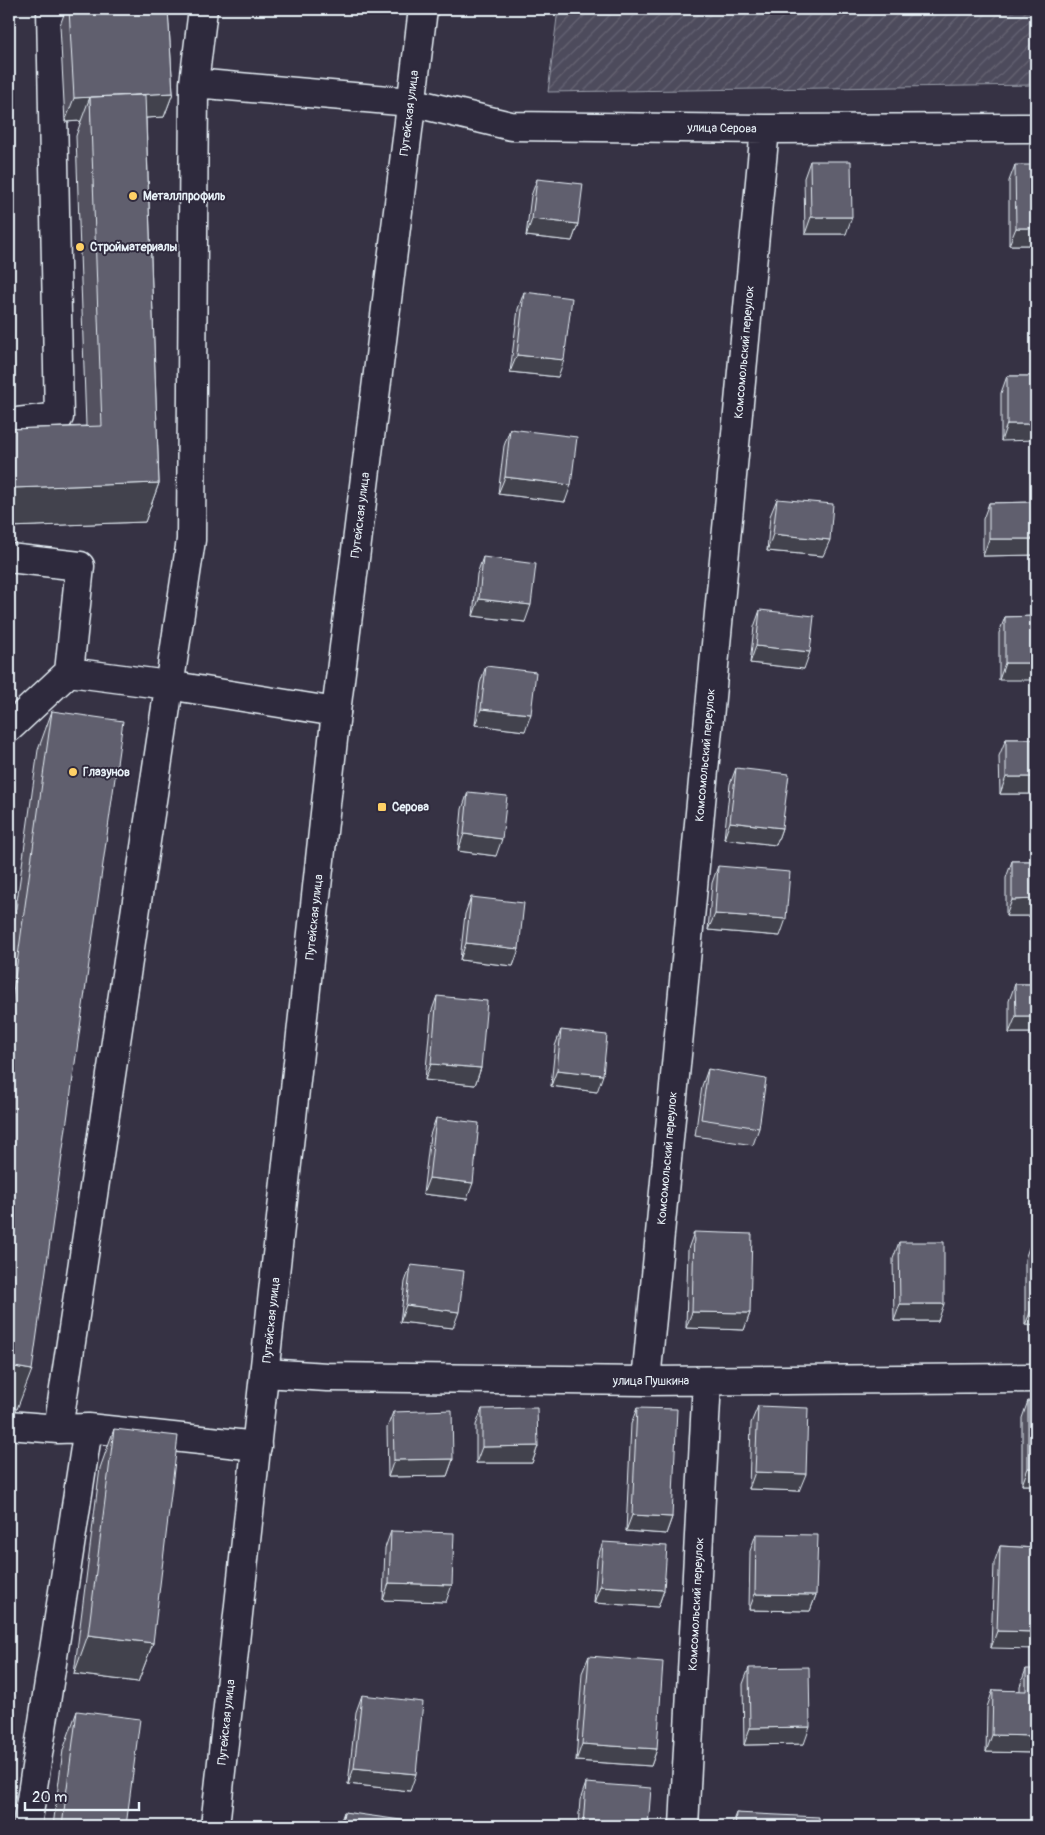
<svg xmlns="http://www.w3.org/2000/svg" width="1045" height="1835" viewBox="0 0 1045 1835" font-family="Pangolin,sans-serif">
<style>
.garden{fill:url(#garden-furrows);stroke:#9a9eaa}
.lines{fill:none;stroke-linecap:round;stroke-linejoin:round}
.minor-casing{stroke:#e8f1f8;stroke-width:31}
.major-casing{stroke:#e8f1f8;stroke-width:31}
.minor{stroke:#2f2a3d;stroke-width:28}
.major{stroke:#2f2a3d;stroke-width:28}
.wall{fill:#53515f;stroke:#e8f1f8}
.shaded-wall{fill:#43424d;stroke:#e8f1f8}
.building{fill:#605e6e;stroke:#e8f1f8}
.poi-dot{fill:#ffd166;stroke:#2f2a3d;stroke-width:2}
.labels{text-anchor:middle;stroke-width:4;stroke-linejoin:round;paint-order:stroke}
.street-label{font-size:12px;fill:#e8f1f8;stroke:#2f2a3d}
.poi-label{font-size:12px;font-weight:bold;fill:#e8f1f8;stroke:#2f2a3d;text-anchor:start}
</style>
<defs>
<pattern id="garden-furrows" width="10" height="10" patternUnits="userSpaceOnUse" patternTransform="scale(1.25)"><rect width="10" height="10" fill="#4d4b5c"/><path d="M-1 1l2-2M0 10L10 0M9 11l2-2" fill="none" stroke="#676574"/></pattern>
</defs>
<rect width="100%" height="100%" fill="#363244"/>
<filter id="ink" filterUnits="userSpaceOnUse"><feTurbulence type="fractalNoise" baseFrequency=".02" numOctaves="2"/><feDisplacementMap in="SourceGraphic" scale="10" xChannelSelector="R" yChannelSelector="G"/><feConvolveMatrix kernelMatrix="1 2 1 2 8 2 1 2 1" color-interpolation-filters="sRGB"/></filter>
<g filter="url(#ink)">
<!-- garden -->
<path class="garden" d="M 558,9 L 1036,9 L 1036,85 L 548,92 Z"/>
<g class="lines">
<!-- minor casing -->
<g class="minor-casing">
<path id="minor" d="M 194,83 L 411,102 L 511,126 L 765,129 L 1036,128
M 9,423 L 59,417 L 51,9
M 9,558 L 80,566 L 69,672 L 9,728
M 69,672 L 168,685 L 336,712
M 265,1373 L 327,1377 L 646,1381 L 1036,1378
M 646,1381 L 765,129
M 9,1425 L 58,1429 L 88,1428 L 257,1446
M 58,1429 L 191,540 L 194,83 L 203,9
M 27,1826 L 88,1428
M 684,1826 L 707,1381"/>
</g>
<!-- major casing -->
<g class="major-casing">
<path id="major" d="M 215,1826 L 336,712 L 423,9"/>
</g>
<!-- minor -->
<use href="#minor" class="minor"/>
<!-- major -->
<use href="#major" class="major"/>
</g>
<!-- wall -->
<path class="wall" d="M 66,9 L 168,9 L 173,93 L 164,117 L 146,118 L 159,483 L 145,522 L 9,527 L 9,433 L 10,429 L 86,426 L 76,136 L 81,121 L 65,122 L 60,25 Z
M 810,161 L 846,234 L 805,234 L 804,178 Z
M 1015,165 L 1036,245 L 1009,245 L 1009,181 Z
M 537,179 L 578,224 L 572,241 L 526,236 L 531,196 Z
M 524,292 L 558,377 L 510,372 L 518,309 Z
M 1007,376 L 1036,376 L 1001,441 L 1001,393 Z
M 510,429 L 565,502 L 498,494 L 504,446 Z
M 777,499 L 823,556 L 767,551 L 770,516 Z
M 1036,502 L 1036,555 L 983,556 L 983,519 L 989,503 Z
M 483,557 L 525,622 L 473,616 L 477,574 Z
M 760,610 L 804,669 L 750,663 L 754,627 Z
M 1036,616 L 999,680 L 999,633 L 1005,617 Z
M 486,666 L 525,731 L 475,725 L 480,683 Z
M 52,711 L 17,1409 L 9,1408 L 9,959 L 38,750 Z
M 1006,739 L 1036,739 L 1036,794 L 1000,794 L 999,756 Z
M 736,768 L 782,828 L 776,845 L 724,839 L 730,784 Z
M 468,792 L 496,856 L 458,851 L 462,809 Z
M 1012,861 L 1036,861 L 1036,916 L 1006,916 L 1006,878 Z
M 718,866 L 780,936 L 708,930 L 712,883 Z
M 471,897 L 519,949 L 513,966 L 460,960 L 465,914 Z
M 1015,984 L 1036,984 L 1036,1033 L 1009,1033 L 1009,1001 Z
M 437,996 L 481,1068 L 475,1085 L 425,1080 L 431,1013 Z
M 561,1030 L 597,1092 L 551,1086 L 555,1046 Z
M 1036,1064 L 1036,1136 L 1032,1136 L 1031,1077 Z
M 708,1069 L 759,1128 L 753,1145 L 695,1136 L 702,1086 Z
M 436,1118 L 467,1199 L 423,1194 L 430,1135 Z
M 694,1232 L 750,1313 L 744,1330 L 686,1328 L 688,1249 Z
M 899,1242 L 938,1321 L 894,1321 L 893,1259 Z
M 1031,1242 L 1036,1325 L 1025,1325 L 1025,1259 Z
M 411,1265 L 453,1328 L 400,1322 L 405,1282 Z
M 1028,1401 L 1036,1485 L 1022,1485 L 1022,1418 Z
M 758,1406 L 799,1491 L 749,1489 L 751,1423 Z
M 637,1408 L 672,1517 L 666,1534 L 626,1531 L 631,1424 Z
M 482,1409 L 538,1446 L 532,1463 L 476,1463 L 476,1425 Z
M 393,1412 L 453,1459 L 447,1476 L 388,1477 L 387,1428 Z
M 114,1429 L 153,1643 L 138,1682 L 74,1674 L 100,1468 Z
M 391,1531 L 446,1602 L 383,1600 L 385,1548 Z
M 756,1534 L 816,1595 L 810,1611 L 749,1610 L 750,1551 Z
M 603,1542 L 664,1590 L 658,1607 L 594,1603 L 597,1559 Z
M 1000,1546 L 1036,1548 L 991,1648 L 994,1563 Z
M 589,1656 L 657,1749 L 651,1766 L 576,1761 L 582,1673 Z
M 749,1668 L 804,1744 L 744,1745 L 743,1684 Z
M 1026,1669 L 1036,1753 L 986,1752 L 987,1707 L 993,1690 L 1020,1691 L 1020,1686 Z
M 362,1695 L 410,1791 L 348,1784 L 356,1712 Z
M 77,1711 L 126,1826 L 53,1826 L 63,1750 Z
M 586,1783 L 648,1826 L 578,1826 L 580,1800 Z
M 344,1812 L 415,1826 L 339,1826 Z
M 736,1813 L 819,1826 L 731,1826 Z"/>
<!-- shaded-wall -->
<path class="shaded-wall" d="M 173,93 L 164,117 L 91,121 L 90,97 Z
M 90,97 L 81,121 L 65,122 L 74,98 Z
M 811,217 L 852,217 L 846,234 L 805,234 Z
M 532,219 L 578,224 L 572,241 L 526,236 Z
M 1016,228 L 1036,228 L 1036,245 L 1009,245 Z
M 517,355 L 564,360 L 558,377 L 510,372 Z
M 1007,424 L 1036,424 L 1036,440 L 1001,441 Z
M 505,477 L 571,485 L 565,502 L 498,494 Z
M 159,483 L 145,522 L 9,527 L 9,497 L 12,488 Z
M 773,534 L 830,540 L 823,556 L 767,551 Z
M 989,539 L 1036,539 L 1036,555 L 983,556 Z
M 479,599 L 531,605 L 525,622 L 473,616 Z
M 756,646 L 810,652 L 804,669 L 750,663 Z
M 1005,663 L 1036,663 L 1036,680 L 999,680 Z
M 481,709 L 531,714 L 525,731 L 475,725 Z
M 1006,777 L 1036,777 L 1036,794 L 1000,794 Z
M 730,822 L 782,828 L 776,845 L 724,839 Z
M 464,834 L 502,839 L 496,856 L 458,851 Z
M 1036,899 L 1036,916 L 1006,916 L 1012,900 Z
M 715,914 L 786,919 L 780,936 L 708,930 Z
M 466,943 L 519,949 L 513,966 L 460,960 Z
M 1016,1016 L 1036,1016 L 1036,1033 L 1009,1033 Z
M 431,1064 L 481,1068 L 475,1085 L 425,1080 Z
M 557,1070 L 603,1075 L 597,1092 L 551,1086 Z
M 1036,1124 L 1036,1136 L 1032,1136 Z
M 429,1178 L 473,1183 L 467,1199 L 423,1194 Z
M 900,1304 L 944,1304 L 938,1321 L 894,1321 Z
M 406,1305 L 459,1312 L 453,1328 L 400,1322 Z
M 1032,1308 L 1036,1308 L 1036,1325 L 1025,1325 Z
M 692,1312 L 750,1313 L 744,1330 L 686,1328 Z
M 9,1366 L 32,1370 L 17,1409 L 9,1408 Z
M 538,1446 L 532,1463 L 476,1463 L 482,1447 Z
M 453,1459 L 447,1476 L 388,1477 L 394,1460 Z
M 1028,1468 L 1036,1468 L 1036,1485 L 1022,1485 Z
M 755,1472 L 806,1474 L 799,1491 L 749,1489 Z
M 632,1515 L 672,1517 L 666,1534 L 626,1531 Z
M 389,1583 L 452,1585 L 446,1602 L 383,1600 Z
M 600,1586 L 664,1590 L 658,1607 L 594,1603 Z
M 755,1594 L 816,1595 L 810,1611 L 749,1610 Z
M 997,1631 L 1036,1632 L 1036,1649 L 991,1648 Z
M 88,1635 L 153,1643 L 138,1682 L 74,1674 Z
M 810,1727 L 804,1744 L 744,1745 L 750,1728 Z
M 992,1735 L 1036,1736 L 1036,1753 L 986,1752 Z
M 582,1744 L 657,1749 L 651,1766 L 576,1761 Z
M 354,1768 L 416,1774 L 410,1791 L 348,1784 Z"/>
<!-- building -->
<path class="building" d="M 69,9 L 168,9 L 173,93 L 74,98 Z
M 145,95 L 159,483 L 12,488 L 10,429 L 102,426 L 90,97 Z
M 810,161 L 851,161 L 852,217 L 811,217 Z
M 1015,165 L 1036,165 L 1036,228 L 1016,228 Z
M 537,179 L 583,184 L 578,224 L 532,219 Z
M 524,292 L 572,298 L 564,360 L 517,355 Z
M 1007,376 L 1036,376 L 1036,424 L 1007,424 Z
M 510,429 L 577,437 L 571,485 L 505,477 Z
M 777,499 L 833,504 L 830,540 L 773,534 Z
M 1036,502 L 1036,539 L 989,539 L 989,503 Z
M 483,557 L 536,564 L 531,605 L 479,599 Z
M 760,610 L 814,616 L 810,652 L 756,646 Z
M 1036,616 L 1036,663 L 1005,663 L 1005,617 Z
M 486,666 L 536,672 L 531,714 L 481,709 Z
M 52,711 L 123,721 L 32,1370 L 9,1366 L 9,1021 Z
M 1006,739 L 1036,739 L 1036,777 L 1006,777 Z
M 736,768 L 789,774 L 782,828 L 730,822 Z
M 468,792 L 507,796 L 502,839 L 464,834 Z
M 1012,861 L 1036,861 L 1036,899 L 1012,900 Z
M 718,866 L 790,872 L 786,919 L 715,914 Z
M 471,897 L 524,903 L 519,949 L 466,943 Z
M 1015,984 L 1036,984 L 1036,1016 L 1016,1016 Z
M 437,996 L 487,1001 L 481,1068 L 431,1064 Z
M 561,1030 L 607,1035 L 603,1075 L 557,1070 Z
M 708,1069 L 766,1079 L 759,1128 L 701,1119 Z
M 436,1118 L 479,1123 L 473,1183 L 429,1178 Z
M 694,1232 L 752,1234 L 750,1313 L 692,1312 Z
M 899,1242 L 944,1242 L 944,1304 L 900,1304 Z
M 1031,1242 L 1036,1242 L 1036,1308 L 1032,1308 Z
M 411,1265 L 464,1271 L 459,1312 L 406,1305 Z
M 1028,1401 L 1036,1401 L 1036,1468 L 1028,1468 Z
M 758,1406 L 808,1408 L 806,1474 L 755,1472 Z
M 537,1408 L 538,1446 L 482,1447 L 482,1409 Z
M 637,1408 L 677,1409 L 672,1517 L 632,1515 Z
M 452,1410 L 453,1459 L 394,1460 L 393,1412 Z
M 114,1429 L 178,1436 L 153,1643 L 88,1635 Z
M 391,1531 L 454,1533 L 452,1585 L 389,1583 Z
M 756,1534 L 818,1535 L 816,1595 L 755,1594 Z
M 603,1542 L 667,1546 L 664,1590 L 600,1586 Z
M 1000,1546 L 1036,1548 L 1036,1632 L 997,1631 Z
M 589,1656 L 663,1662 L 657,1749 L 582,1744 Z
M 809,1667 L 810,1727 L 750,1728 L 749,1668 Z
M 1026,1669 L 1036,1669 L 1036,1736 L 992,1735 L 993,1690 L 1026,1691 Z
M 362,1695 L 423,1702 L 416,1774 L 354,1768 Z
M 77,1711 L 140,1719 L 126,1826 L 62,1826 Z
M 586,1783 L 651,1788 L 648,1826 L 583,1826 Z
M 344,1812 L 415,1822 L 415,1826 L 342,1826 Z
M 736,1813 L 819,1817 L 819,1826 L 735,1826 Z
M 981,1822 L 1036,1826 L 981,1826 Z"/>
</g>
<!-- markers -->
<g class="poi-dot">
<circle cx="133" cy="196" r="5"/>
<circle cx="80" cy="247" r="5"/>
<circle cx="73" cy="772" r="5"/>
<rect x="377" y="802" width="10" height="10" rx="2.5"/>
</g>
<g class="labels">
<!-- street labels -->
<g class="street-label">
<text transform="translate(409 113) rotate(-83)" y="4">Путейская улица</text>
<text transform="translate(722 128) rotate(1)" y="4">улица Серова</text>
<text transform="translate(744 352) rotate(-85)" y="4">Комсомольский переулок</text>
<text transform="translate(360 515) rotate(-83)" y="4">Путейская улица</text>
<text transform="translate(705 755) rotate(-85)" y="4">Комсомольский переулок</text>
<text transform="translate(314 917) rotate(-84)" y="4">Путейская улица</text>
<text transform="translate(667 1158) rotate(-85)" y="4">Комсомольский переулок</text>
<text transform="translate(271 1320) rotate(-84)" y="4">Путейская улица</text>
<text x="651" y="1385">улица Пушкина</text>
<text transform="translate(696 1604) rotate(-87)" y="4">Комсомольский переулок</text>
<text transform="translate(226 1722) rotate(-84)" y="4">Путейская улица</text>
</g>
<!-- poi labels -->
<g class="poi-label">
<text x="143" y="200">Металлпрофиль</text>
<text x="90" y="251">Стройматериалы</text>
<text x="83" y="776">Глазунов</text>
<text x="392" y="811">Серова</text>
</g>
</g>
<!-- margin -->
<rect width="1045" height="1835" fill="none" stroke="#2f2a3d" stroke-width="30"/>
<rect x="15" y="15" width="1015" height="1805" fill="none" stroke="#e8f1f8" stroke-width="2" filter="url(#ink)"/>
<!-- scale -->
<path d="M25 1802v8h114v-8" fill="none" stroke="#e8f1f8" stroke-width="2.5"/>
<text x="32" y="1802" font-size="15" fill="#e8f1f8" stroke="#2f2a3d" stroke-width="4" paint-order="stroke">20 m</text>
</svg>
